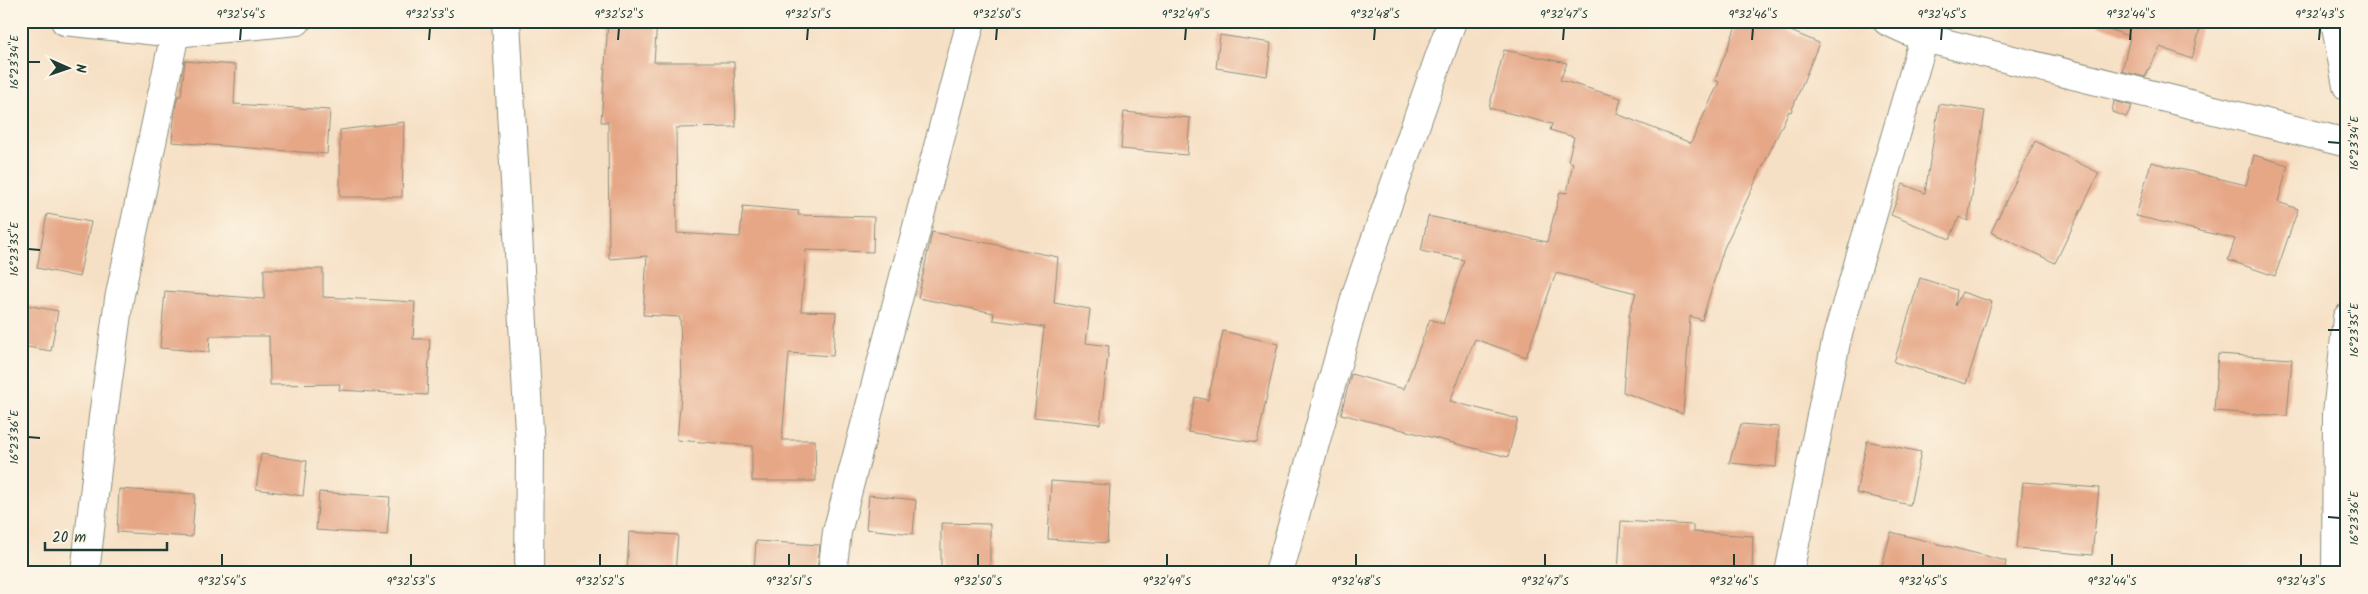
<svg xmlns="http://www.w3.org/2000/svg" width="2368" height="594" viewBox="0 0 2368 594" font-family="Kalam,sans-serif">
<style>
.building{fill:#e6a787}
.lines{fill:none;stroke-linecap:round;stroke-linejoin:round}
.minor-casing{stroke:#8a8e7c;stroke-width:30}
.minor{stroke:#fff;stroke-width:28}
.ticks{fill:none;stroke:#1f3d34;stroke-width:2}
.neatline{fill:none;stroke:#1f3d34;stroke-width:2}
.ticks-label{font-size:12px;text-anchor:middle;fill:#1f3d34}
</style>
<rect width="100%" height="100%" fill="#fcf5e5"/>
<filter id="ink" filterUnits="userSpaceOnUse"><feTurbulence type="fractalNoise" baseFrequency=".02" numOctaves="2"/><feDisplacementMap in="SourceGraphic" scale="10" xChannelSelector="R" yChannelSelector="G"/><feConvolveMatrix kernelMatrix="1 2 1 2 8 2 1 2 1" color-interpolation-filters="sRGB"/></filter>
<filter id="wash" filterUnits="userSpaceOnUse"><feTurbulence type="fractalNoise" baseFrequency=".0096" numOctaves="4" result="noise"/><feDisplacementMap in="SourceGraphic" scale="20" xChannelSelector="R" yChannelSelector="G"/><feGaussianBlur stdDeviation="1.12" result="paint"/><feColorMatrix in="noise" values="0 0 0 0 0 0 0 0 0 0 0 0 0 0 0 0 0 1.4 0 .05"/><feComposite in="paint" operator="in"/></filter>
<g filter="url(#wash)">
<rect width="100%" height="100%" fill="#f6e0c5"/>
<g id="blocks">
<!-- building -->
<path class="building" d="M 608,21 L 657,21 L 654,62 L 734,62 L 736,127 L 676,128 L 677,233 L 740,237 L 743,206 L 799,211 L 798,215 L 874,217 L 873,252 L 806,250 L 801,311 L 836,312 L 833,356 L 789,353 L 782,440 L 815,440 L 816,481 L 752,481 L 752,446 L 677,440 L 682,384 L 680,317 L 643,315 L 647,256 L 609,259 L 608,122 L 601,122 Z
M 1738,21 L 1767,21 L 1819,43 L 1791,112 L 1789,111 L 1724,248 L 1702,320 L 1690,316 L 1683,414 L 1623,392 L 1629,315 L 1636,293 L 1556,273 L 1526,357 L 1475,339 L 1450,401 L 1518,419 L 1508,457 L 1341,414 L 1351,374 L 1404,389 L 1430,319 L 1443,324 L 1464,260 L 1421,251 L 1428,216 L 1547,242 L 1560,192 L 1567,193 L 1573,163 L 1568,161 L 1574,137 L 1550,130 L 1552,124 L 1489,108 L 1504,50 L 1567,63 L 1560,80 L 1621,98 L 1617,114 L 1691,143 L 1719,82 L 1715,80 Z
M 2099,21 L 2202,21 L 2192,59 L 2160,47 L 2145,77 L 2122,71 L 2130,37 L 2099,25 Z
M 1220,35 L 1271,43 L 1267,76 L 1216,68 Z
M 185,61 L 236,65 L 234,104 L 330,110 L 327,154 L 172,142 L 175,109 L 178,96 L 181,96 Z
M 2114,101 L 2132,106 L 2126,117 L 2112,112 Z
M 1939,104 L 1985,111 L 1968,221 L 1959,217 L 1950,239 L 1891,215 L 1903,184 L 1925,193 Z
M 1124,112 L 1190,118 L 1187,155 L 1121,149 Z
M 404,122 L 402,197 L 340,197 L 340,130 Z
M 2035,141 L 2099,173 L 2055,263 L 1991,232 Z
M 2254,155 L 2288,165 L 2278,202 L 2298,209 L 2275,276 L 2228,260 L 2235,239 L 2136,216 L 2151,162 L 2246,185 Z
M 47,214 L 91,222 L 79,277 L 37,268 Z
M 932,232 L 1058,257 L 1054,303 L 1090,309 L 1086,343 L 1109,346 L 1100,424 L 1034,417 L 1044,327 L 993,320 L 994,313 L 918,298 Z
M 264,269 L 323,269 L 323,297 L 415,302 L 413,339 L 430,339 L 427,395 L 339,390 L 340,384 L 270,385 L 269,336 L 210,336 L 209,352 L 160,348 L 165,291 L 264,299 Z
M 1920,278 L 1957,290 L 1955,306 L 1962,292 L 1992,302 L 1966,384 L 1894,362 Z
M 21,304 L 58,311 L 51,351 L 21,346 Z
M 1223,331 L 1278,344 L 1257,443 L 1188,432 L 1195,397 L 1208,400 Z
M 2218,354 L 2292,359 L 2287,416 L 2214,411 Z
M 1741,424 L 1779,427 L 1776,467 L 1729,463 Z
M 1867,441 L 1921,452 L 1910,505 L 1856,493 Z
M 261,454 L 307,461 L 303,496 L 256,489 Z
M 1051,481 L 1110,485 L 1107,543 L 1048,539 Z
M 2023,482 L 2099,488 L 2092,555 L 2017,548 Z
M 119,489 L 195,494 L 192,537 L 117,532 Z
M 319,492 L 390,497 L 387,535 L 316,530 Z
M 869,495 L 916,500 L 913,534 L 866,529 Z
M 1621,521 L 1693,525 L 1693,532 L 1753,536 L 1752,573 L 1618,573 Z
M 941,523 L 990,524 L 990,573 L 941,573 Z
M 629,532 L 678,535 L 675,573 L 627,573 Z
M 1891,532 L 2006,561 L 2004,573 L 1880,573 Z
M 756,541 L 820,545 L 817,573 L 754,573 Z"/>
</g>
</g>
<g filter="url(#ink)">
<use href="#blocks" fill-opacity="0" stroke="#8a8e7c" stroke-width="1"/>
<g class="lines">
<!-- minor casing -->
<g class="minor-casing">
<path id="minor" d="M 65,21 L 175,33 L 297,21
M 506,21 L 530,448 L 529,573
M 1887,21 L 1924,38 L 2347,143
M 2335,21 L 2347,86
M 85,573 L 103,417 L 119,299 L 175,33
M 832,573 L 837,532 L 971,21
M 1279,573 L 1357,292 L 1452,21
M 1789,573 L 1837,337 L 1924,38
M 2336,573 L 2337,414 L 2347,318"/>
</g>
<!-- minor -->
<use href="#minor" class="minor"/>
</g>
</g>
<!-- ticks -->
<path class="ticks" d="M 240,40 L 241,28M 429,40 L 430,28M 618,40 L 619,28M 807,40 L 808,28M 996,40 L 997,28M 1185,40 L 1186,28M 1374,40 L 1375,28M 1563,40 L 1564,28M 1752,40 L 1753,28M 1941,40 L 1942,28M 2130,40 L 2131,28M 2319,40 L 2320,28M 28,62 L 40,62M 2328,142 L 2340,143M 28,249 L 40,250M 2328,330 L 2340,330M 28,437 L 40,438M 2328,517 L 2340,518M 222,566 L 222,554M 411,566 L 411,554M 600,566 L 600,554M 789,566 L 789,554M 978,566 L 978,554M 1167,566 L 1167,554M 1356,566 L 1356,554M 1545,566 L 1545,554M 1734,566 L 1734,554M 1923,566 L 1923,554M 2112,566 L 2112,554M 2301,566 L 2301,554"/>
<!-- margin -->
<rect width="2368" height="594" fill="none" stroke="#fcf5e5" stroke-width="55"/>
<!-- north arrow -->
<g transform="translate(68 68) rotate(92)" stroke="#fcf5e5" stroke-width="4" paint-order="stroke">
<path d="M0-4L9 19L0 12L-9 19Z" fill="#1f3d34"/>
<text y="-8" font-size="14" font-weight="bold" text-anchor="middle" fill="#1f3d34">N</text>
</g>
<!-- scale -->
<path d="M45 542v8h122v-8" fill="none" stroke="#1f3d34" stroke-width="2.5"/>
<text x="52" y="542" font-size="15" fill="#1f3d34" stroke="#fcf5e5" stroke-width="4" paint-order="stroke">20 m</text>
<rect x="28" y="28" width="2312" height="538" class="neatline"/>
<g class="ticks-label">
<text x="241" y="18">9°32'54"S</text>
<text x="430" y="18">9°32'53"S</text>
<text x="619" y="18">9°32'52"S</text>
<text x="808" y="18">9°32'51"S</text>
<text x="997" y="18">9°32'50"S</text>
<text x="1186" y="18">9°32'49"S</text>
<text x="1375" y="18">9°32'48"S</text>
<text x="1564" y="18">9°32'47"S</text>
<text x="1753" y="18">9°32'46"S</text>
<text x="1942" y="18">9°32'45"S</text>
<text x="2131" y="18">9°32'44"S</text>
<text x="2320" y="18">9°32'43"S</text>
<text transform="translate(14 62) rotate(-90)" y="4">16°23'34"E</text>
<text transform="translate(2354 143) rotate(-90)" y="4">16°23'34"E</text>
<text transform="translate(14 249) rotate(-90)" y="4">16°23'35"E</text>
<text transform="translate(2354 330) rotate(-90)" y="4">16°23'35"E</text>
<text transform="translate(14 437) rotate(-90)" y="4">16°23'36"E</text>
<text transform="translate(2354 518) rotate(-90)" y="4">16°23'36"E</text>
<text x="222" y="585">9°32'54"S</text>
<text x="411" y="585">9°32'53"S</text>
<text x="600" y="585">9°32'52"S</text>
<text x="789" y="585">9°32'51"S</text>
<text x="978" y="585">9°32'50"S</text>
<text x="1167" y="585">9°32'49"S</text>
<text x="1356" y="585">9°32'48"S</text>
<text x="1545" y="585">9°32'47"S</text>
<text x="1734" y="585">9°32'46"S</text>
<text x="1923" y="585">9°32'45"S</text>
<text x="2112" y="585">9°32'44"S</text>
<text x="2301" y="585">9°32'43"S</text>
</g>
</svg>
